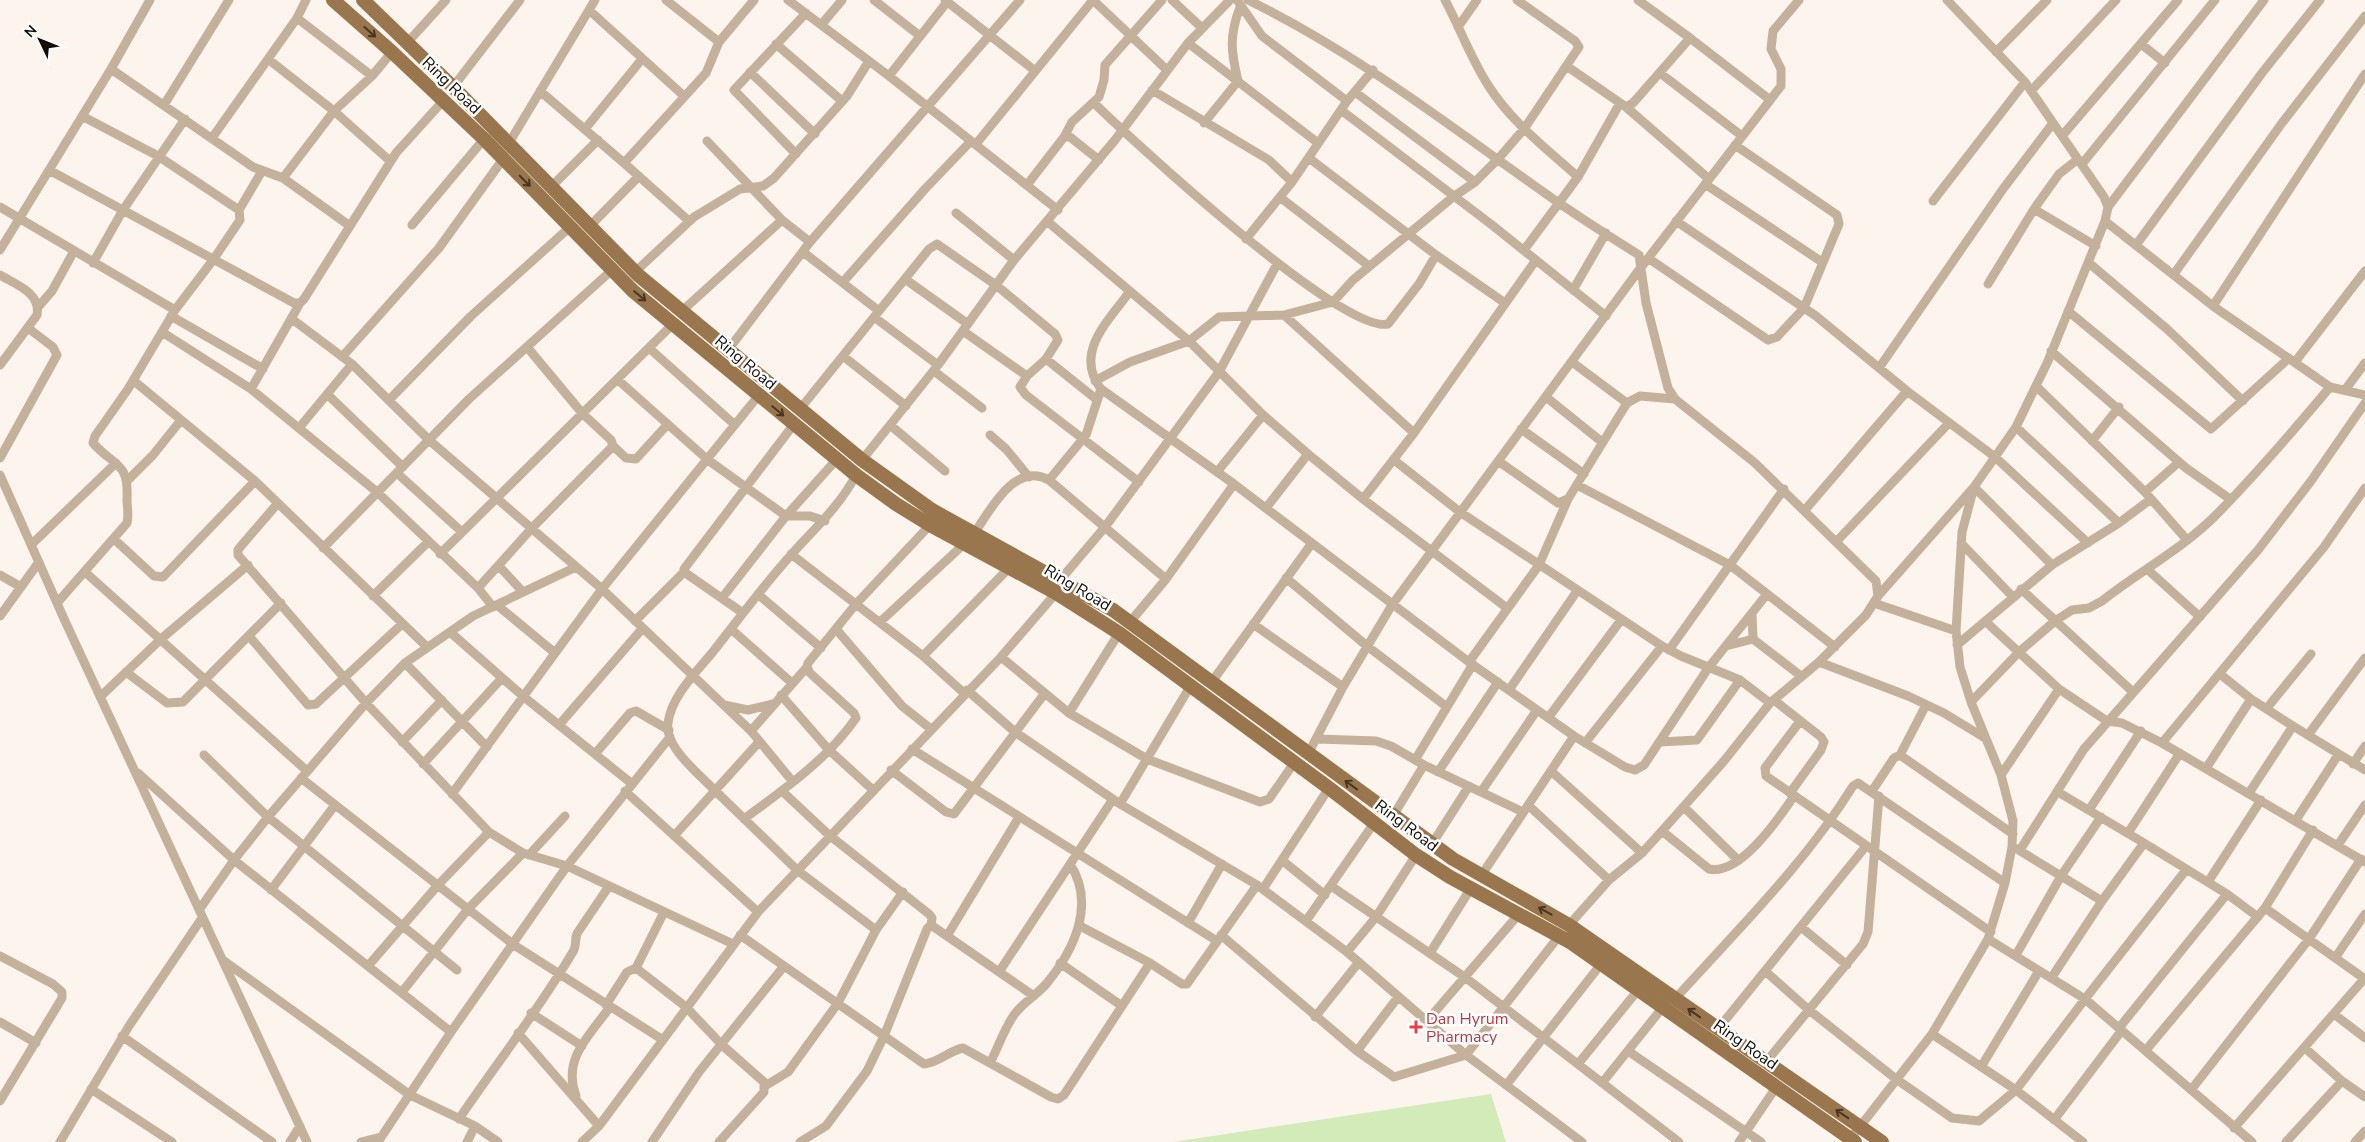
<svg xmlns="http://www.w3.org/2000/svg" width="2365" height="1142" viewBox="0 0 2365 1142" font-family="'Nunito Sans',sans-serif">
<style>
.grass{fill:#d2ebb9}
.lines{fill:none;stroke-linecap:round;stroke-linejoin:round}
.street{stroke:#c4b19b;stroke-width:9}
.primary{stroke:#99764d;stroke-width:14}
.oneway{stroke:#483622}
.health-dot{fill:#e0444e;stroke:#fff;stroke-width:2}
.labels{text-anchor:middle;stroke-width:5;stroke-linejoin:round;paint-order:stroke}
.street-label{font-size:16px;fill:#120b06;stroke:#fff}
.health-label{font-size:16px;fill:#be3a42;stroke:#fff;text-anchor:start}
</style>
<rect width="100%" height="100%" fill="#fcf4ed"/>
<!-- grass -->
<path class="grass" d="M 1491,1094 L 1506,1142 L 1173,1142 Z"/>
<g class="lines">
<!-- street -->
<path class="street" d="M 666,0 L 719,42
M 788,0 L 889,76 L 1058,210
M 874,0 L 920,36
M 945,0 L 1034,70
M 1093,0 L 1167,70
M 1172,0 L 1202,28
M 1237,0 L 1262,36 L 1347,101
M 1248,0 C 1362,56 1456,131 1559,203 C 1585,221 1612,238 1639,255 L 1646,303 L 1668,388 L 1675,399 L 1755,463 L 1876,581 L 1878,596 L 1866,615 L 1819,662 L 1770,703 L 1724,761 L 1662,831 L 1642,853 L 1609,880 L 1569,925
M 1445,0 C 1460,28 1471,59 1488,85 C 1511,122 1547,149 1578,177
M 589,10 L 684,96
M 297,18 L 372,76
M 822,24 L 842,0
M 1458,27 L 1477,0
M 1690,38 L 1769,99
M 407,43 L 446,0
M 1188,43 L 1318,143
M 776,44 L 842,101
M 2141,44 L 2165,63
M 1996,52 L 2047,0
M 268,59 L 334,111 L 390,161
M 1568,67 L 1626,107 L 1633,103 L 1690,38 L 1638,0
M 111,69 L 253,167 L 283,178 L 350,226
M 750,72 L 815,134
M 1660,73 L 1742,136
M 889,76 L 947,2
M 453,87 L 520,0
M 1152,90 L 1269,160 L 1292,182
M 540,91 L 624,163 L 689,221
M 2031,91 L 2116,0
M 1355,92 L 1475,182
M 1094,103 C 1134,142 1342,334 1388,324 L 1419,284 L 1436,255 L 1309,158
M 164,105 L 229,0
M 1626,107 L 1709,179
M 1341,110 L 1492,225 L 1606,316
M 1204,123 L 1238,81 C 1231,52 1229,36 1240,7
M 585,129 L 642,59
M 2062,136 L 2178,0
M 1064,137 L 1070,137 L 1099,160
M 212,138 L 297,18 L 306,0
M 707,141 L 782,220 L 810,242
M 509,143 L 595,0
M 976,144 L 1093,0
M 796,154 L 734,90 L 806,13
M 624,163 L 706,73 L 719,42 L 754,0
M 2082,164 L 2215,0
M 49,170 L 294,303 L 300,303
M 283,178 L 334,111 L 372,76 L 392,52
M 1705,184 L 1822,262
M 1027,185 L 1064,137 L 1072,122 L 1099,97 L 1104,80 L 1105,65 L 1162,0
M 552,186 L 598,140
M 1281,198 L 1369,266
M 1933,201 L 2025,82
M 0,207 L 175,310
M 2108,207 L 2264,0
M 2034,209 L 2096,246
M 239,210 L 262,171
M 956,213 L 1014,260
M 1676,221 L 1816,316 L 1907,391 L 1995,457 L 2088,543
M 2105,221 L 2213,306 L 2330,387 L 2365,395
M 1048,222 L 1189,341 L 1263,415 L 1308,454 L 1363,499 L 1507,608
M 412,225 L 484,139
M 590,226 L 639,176
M 1246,239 L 1292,182 L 1347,101 L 1373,70
M 2136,245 L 2262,73 L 2320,0
M 0,250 L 111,69 L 150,0
M 1524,250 L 1578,177 L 1620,103
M 803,252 L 879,311
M 1436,255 L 1505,303
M 1648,258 L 1768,340 L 1777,337 L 1804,308 L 1839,224 L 1837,215 L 1735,145
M 93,263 L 123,210 L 185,119
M 2089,263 L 2167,329 L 2243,401
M 635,272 L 694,217 L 740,189 L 763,186 L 774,178 L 847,96 L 869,61
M 2174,274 L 2282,123 L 2365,16
M 0,275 C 17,285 41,293 37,315 L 0,365
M 905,279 L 968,324
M 843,282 L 925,189 L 971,141
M 1988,284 L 2034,209 L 2059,174 L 2078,159
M 1573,290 L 1606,233
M 1130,291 C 1109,321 1073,352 1101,389 L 1234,484 L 1469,662 L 1574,736 L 1625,767 L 1635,770 L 1644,765 L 1709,667 L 1767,594
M 39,306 L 52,291 L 74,251
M 2213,306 L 2365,74
M 682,311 L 782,220
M 2068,311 L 2211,429 L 2289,358
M 1284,315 L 1414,433
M 171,316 L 263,369
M 874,317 L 938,365
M 292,319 L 352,364 L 429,440 L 602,589 L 751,731 L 793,782
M 162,332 L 251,389 L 377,492 L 478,588 L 493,607
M 649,348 L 735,425
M 728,350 L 810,242 L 1020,0
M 2051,351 L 2186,468 L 2230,499
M 843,356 L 906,406
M 342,357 L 439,248 L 503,159
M 1046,359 L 1096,399
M 1572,362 L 1627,403
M 2295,362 L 2365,271
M 1879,368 L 2003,189 L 2053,123
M 934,371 L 982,408
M 1027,376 L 1020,387 L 1026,395 L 1139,482
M 618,380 L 708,460 L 786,516 L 810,516 L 825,521
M 134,381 L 255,481 L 427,647
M 1095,381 L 1130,362 L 1189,341 L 1219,317 L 1284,315 L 1333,302 L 1353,280 L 1453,197 L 1475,182 L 1498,159 L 1524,129 L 1579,47 L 1575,41 L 1517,0
M 2036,386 L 2145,492 L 2187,540
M 251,389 L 300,303 L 304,299 L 396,153 L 443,101
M 2345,390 L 2365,363
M 327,394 L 403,467
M 1546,397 L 1602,442
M 389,400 L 471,316 L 570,227
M 800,409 L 929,249 L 937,244 L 996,285 L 1055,334 L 1058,340 L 1046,359 L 1027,376 L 963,331
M 890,425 L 945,471
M 2016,427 L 2119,523
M 299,428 L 352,364
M 1521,429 L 1584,474
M 990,435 L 1006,449 L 1029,477
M 2092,441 L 2119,407
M 613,446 L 626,458 L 636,459 L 667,425
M 0,458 L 57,355 L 53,347 L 28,328
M 862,460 L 938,365 L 1014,260 L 1115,140 L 1188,43 L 1230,0
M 1394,460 L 1460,512 L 1662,646 L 1681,656 L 1740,680 L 1770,703
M 1498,461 L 1558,503 L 1568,499
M 1217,472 L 1263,415
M 397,473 L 462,532
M 0,475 L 65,621 L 307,1142
M 856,475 C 839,507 815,528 791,555 C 763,586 738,620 712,653 C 696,672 671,697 668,723 C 665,742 686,762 698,774 L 797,870 L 876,930
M 128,480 L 153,455 L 181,420
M 1049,480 L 1086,435 L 1101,389
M 1577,485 L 1730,565 L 1835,647
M 2145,492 L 2179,462
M 1363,499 L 1414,433 L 1536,260
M 278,503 L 241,546 L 238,550 L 238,555 L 366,703 L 489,832 L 523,853 L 567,866 L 733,944
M 1266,508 L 1308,454
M 1805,510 L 1907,391
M 974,534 C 990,510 1015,461 1049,480 L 1166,579
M 114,539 L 154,576 L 163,577 L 255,481
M 1836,542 L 1949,423
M 1961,543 L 2013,597
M 32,544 L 116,463
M 323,548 L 469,399 L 612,270
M 440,554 L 673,324
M 791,554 L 923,656 L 965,694
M 499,566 L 522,591
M 2147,569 L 2200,617
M 85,572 L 307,771
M 0,575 L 21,587
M 1286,578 L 1367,646 L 1447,707
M 1061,579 L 1105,527 L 1219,372 L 1277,264
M 478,588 L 532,528 L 613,446 L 611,440 L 582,413 L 527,347
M 2021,589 L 2133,692
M 759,595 L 821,648
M 373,596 L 428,542
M 1878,596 L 1974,487 L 2052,565
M 722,598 L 786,516 L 837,459
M 57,603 L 127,523 C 129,515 127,507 127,499 C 129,461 114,467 93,443 L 95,436 L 128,389 L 175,310 L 213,260 L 240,220 L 239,210 L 158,156 L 82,116
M 1874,603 L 1956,631
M 497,605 L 555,653
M 743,613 L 684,572 L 684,569 L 794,424
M 1752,614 L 1753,639 L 1801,676
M 0,616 L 39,562
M 635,621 L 684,572
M 1985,621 L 2059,689 L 2107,721 L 2122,723 L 2162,743 L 2365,862
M 880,622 L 964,544
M 1130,622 L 1166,579 L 1234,484
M 1253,624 L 1343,687
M 731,629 L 792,683
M 836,629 L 902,706 L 931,729
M 450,632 L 524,697 L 631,783
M 249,636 L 308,705 L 316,704 L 402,624
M 1957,645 L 2052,565 L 2119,523 L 2151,499
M 1726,646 L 1753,639
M 1669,650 L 1784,489
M 923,656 L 1009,568
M 1001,657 L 1069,713 L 1147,759 L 1260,802 L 1269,799 L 1294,763
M 1469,662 L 1539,565 L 1568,499 L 1627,403 L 1640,396 L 1675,399
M 1819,662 L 1908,696 L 1944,713 L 1985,738
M 405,663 L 487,747
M 126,672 L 167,703 L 183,702 L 281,603
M 2220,674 L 2251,699 L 2293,726 L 2365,770
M 1211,683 L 1312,543
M 967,690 L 1015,732 L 1120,804 L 1257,885 L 1347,952 L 1466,1055 L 1582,1142
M 1509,690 L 1577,591
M 781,695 L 828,749 L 873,790
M 100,697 L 161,639 L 248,565
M 1774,700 L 1821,737 L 1824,742 L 1821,750 L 1790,793
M 1971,702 L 2019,652 L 2055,621 L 2072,610 L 2089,608 L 2102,601 C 2140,571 2184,548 2218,513 C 2257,473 2294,430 2330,387
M 724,705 L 748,710 L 773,704
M 2267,708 L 2311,654
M 1069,713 L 1119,633
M 1548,718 L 1621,620
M 1800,721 L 1765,768 L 1766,776 L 1991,932
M 559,725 L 642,629
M 751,731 L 807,667
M 2308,735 L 2365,658
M 1318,739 L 1376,741 L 1391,746 L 1424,765 L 1523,812
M 402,742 L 442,700
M 1660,742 L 1697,740 L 1740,680
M 1585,743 L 1662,646
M 2162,743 L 2324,547 L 2365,488
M 912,749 L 1217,941
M 595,754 L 630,713 L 636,711 L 669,730
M 1308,754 L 1343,687 L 1392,605 L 1639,270 L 1781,86 L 1781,69 L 1771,49 L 1773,31 L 1799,0
M 204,755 L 268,817 L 457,970
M 1900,755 L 1926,705
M 1415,760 L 1473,664
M 423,764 L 502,678
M 2353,764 L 2365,746
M 2207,767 L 2251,699
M 891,770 L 946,812 L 954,814 L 1045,693
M 1551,771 L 1642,853
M 1438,772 L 1498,682
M 138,773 L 234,860 L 451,1032
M 2001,775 L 2059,689
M 301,778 L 514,945 L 663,1040
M 625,791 L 758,912
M 782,791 L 829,835 L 929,914 L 932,918 L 931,925
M 1872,791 L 1894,758 L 1900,755 L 2013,834
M 1481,792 L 1537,710
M 2249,793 L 2293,726
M 452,794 L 602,589 L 759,395
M 1120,804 L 1191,685
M 1528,805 L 1609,880
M 1684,807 L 1738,860
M 2089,810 L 2141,731
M 1393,816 L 1424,765
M 744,819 C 783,790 828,759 856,718 L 854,713 L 810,673 L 807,667 L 808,663 L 856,604 L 930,525
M 2296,820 L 2338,755
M 1662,831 L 1709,869 C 1740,876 1779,818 1794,796
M 2128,833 L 2180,753
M 674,836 L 759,742
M 2144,843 L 2227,894 L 2258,917
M 1432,844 L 1469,786
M 2338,845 L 2365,805
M 2017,849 L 2102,901
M 2020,850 L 2084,749 L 2258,550 L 2311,481 L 2365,403
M 529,855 L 565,816
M 1283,861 L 1325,895
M 1481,876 L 1574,736
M 2208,882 L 2261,800
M 1331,886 L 1466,978 L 1679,1142
M 1263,889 L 1329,788
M 271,890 L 335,805
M 2265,908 L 2365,979
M 199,910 L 234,860 L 268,817 L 366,703 L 405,663 L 473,616 L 576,567
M 1306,921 L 1374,823
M 1188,923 L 1222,864
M 1080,926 L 1150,963 L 1182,984 L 1187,984 L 1257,885
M 1801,927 L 1847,965
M 740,935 L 924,1064 C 939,1063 948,1051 963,1048 L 1051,1097 L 1058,1099 L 1064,1095 L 1150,963
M 1221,935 L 1357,1051 L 1394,1077 L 1466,1055 L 1559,936
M 947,936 L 1019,817
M 1988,939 L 2085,999 L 2252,1142
M 1347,952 L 1376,917 L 1416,855
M 1430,953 L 1471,888
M 2016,955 L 2061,876 L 2101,817
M 0,956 L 53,984 L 62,992 L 62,998 L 0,1101
M 2335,958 L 2365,914
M 224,961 L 410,1095 L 475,1126 L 498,1142
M 1060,963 L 1122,1006
M 368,966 L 438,885 L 489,832
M 636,968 L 686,1007 L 722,1045 L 764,1082 L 764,1092 L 719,1142
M 1765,971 L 1809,1010 L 1896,1079 L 1952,1118 L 1979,1121 L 2016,1090 L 2085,999 L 2186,870
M 999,972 L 1113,799
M 2052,977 L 2102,901 L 2144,843 L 2058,792
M 402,992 L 468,909 L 523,853
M 1675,999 C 1737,930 1804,865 1853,786 L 1858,783 L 2005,883
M 606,1005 L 627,972 L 636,968 L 664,912
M 531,1013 L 582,1046
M 2334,1014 L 2365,1038
M 1315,1017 L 1359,962
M 1427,1021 L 1519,914
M 0,1022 L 36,1043
M 2119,1028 L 2227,894
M 1718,1029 L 1866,846
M 518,1033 L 599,1126
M 1932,1034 L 2016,1090 L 2083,1142
M 122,1036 L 272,1142
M 2305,1048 L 2342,1081 L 2365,1097
M 2146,1050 L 2265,908 L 2313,830
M 1357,1051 L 1398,997
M 1628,1051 L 1761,1142
M 1766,1062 L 1863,944 L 1868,932 L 1879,796
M 990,1063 C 998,1048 1004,1029 1014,1015 C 1023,1002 1037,995 1047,983 C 1074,950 1096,904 1070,864
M 1578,1064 L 1638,990
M 1981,1067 L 2039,971
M 1602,1083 L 1663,1007
M 1507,1084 L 1601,964
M 765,1086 L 788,1072 L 838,1003 L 876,930 L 903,892
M 91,1089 L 172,1142
M 2191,1090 L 2309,939 L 2361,859
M 576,1096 C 562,1059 589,1036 610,1007
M 459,1119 C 497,1063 540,1008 574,950 C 577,943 574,938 578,932 L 609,886
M 2054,1120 L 2122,1030
M 2234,1128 L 2364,979
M 60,1142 L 129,1026 L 202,918
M 290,1142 L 300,1126
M 361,1142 L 381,1137
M 378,1142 L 451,1032 L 567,866 L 670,737
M 467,1142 L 475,1126
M 582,1142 L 599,1126 L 758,912 L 1001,657 L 1056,593
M 652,1142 L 699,1072 L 784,966
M 800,1142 L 826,1126 L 867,1071 L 884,1036 L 927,929 L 931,925 L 1034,996
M 1739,1142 L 1777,1086
M 1848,1142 L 1932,1034 L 1988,939 L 2005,883 L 2012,847 L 2013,821 L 2001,775 L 1971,702 L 1960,667 L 1956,631 L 1962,532 L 1974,487 L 2016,427 L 2048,361 L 2105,221 L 2108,207 L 2104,197 L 2025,82 L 1947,0
M 2286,1142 L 2342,1081
M 2355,1142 L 2365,1131"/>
<!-- primary -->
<path class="primary" d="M 333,0 L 392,52 L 484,139 L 633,291 L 856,475 L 896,504 L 930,525 L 1056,593 L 1119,633 L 1329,788 L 1416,855 L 1450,877 L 1570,942 L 1855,1142
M 363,0 L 453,87 L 638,275 L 862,460 L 932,510 L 1113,610 L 1453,859 L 1569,925 L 1882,1142"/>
</g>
<!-- one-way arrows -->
<defs><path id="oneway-shaft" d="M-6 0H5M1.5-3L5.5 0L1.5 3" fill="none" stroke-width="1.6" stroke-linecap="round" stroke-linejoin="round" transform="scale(1.25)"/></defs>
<g class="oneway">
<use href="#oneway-shaft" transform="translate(370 32) rotate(42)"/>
<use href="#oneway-shaft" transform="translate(525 181) rotate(45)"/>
<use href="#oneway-shaft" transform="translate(640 296) rotate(40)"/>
<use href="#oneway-shaft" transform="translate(778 411) rotate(40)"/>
<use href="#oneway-shaft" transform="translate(1351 785) rotate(-144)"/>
<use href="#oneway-shaft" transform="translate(1545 911) rotate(-151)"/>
<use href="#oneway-shaft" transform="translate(1694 1013) rotate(-145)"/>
<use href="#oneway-shaft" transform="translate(1842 1114) rotate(-146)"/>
</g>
<!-- markers -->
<path class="health-dot" d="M1413.5 1019.5h5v5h5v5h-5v5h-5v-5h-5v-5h5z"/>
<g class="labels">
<!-- street labels -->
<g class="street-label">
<text transform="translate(452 85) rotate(44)" y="6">Ring Road</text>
<text transform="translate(746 362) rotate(40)" y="6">Ring Road</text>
<text transform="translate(1078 587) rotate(31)" y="6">Ring Road</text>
<text transform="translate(1407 825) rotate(37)" y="6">Ring Road</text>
<text transform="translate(1746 1044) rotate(35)" y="6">Ring Road</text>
</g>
<!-- health labels -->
<g class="health-label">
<text x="1426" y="1024">Dan Hyrum<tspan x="1426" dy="18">Pharmacy</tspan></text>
</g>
</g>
<!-- north arrow -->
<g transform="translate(40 40) rotate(313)" stroke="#ffffff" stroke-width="4" paint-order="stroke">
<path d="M0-4L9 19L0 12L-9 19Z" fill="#120b06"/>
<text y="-8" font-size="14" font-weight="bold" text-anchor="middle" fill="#120b06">N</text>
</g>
</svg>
